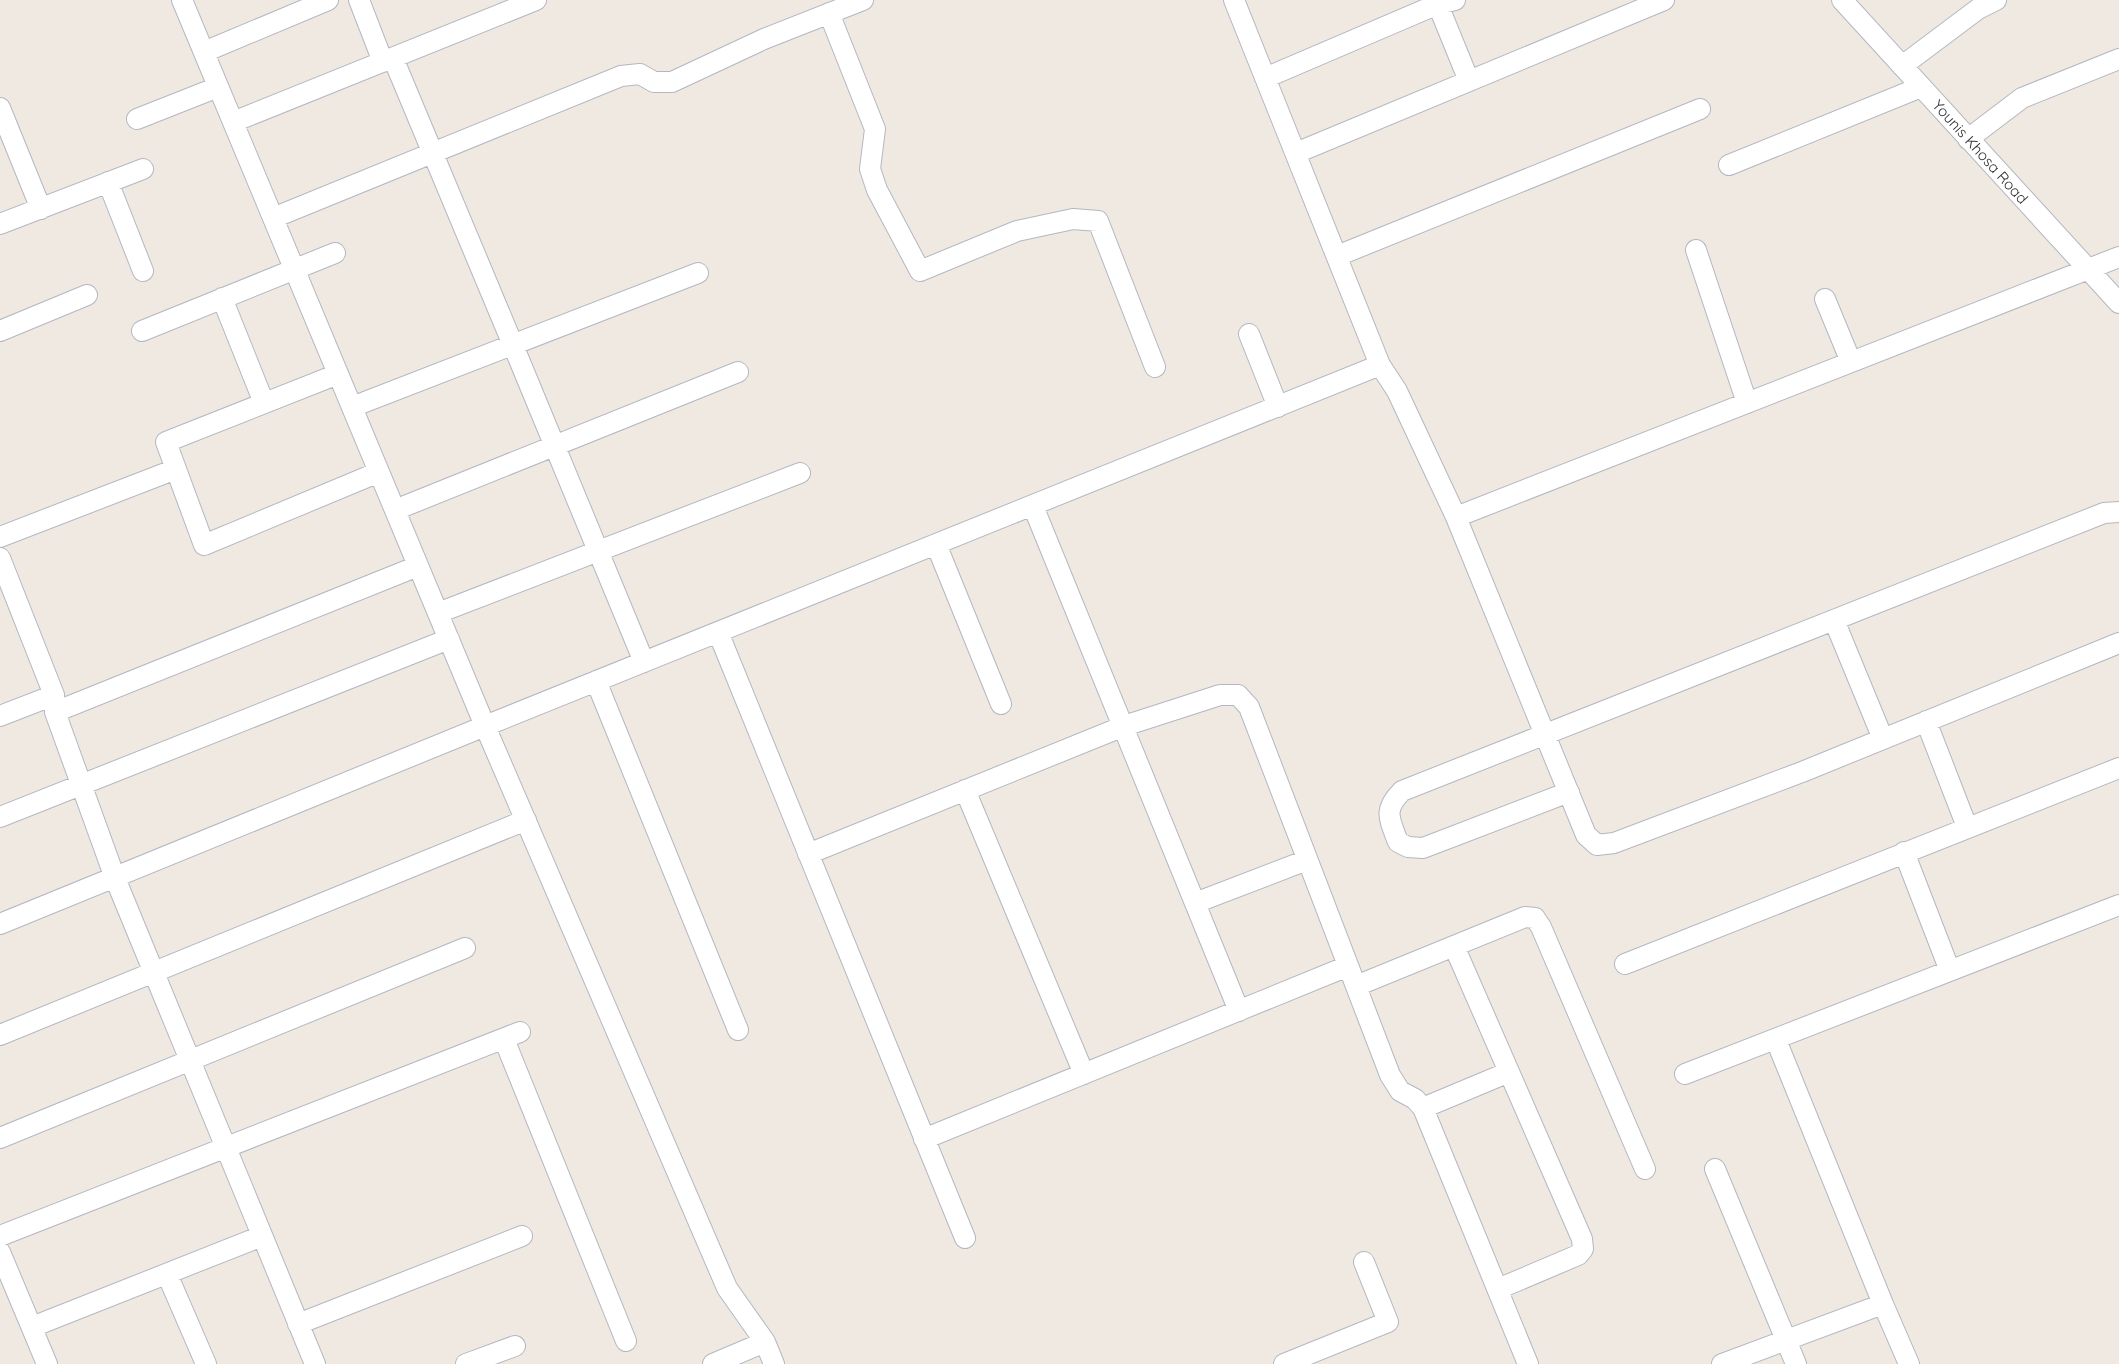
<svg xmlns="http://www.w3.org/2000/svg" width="2119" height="1364" viewBox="0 0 2119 1364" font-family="Quicksand,sans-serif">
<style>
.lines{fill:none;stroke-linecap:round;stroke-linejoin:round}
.minor-casing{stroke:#b4b7c1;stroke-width:22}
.minor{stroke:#fff;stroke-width:20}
.labels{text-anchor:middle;stroke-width:5;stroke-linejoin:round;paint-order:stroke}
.street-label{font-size:15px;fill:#2e2e2e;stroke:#fff}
</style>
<rect width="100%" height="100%" fill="#efe9e1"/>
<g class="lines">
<!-- minor casing -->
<g class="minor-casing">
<path id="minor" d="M 182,0 L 485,726 L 727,1288 L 765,1342 L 774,1364
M 359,0 L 383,62
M 1234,0 L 1380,365 L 1397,391 L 1456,517 L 1586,835 L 1597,845 L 1614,843 L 1802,772 L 2119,643
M 1436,0 L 1469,81
M 1842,0 L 2119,303
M 829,13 L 875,129 L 870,169 L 877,190 L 920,271 L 1017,231 L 1073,219 L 1098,221 L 1155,367
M 204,52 L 328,0
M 393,58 L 513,345 L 644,662
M 1902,66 L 1978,9 L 1996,0
M 1265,78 L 1438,4 L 1455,0
M 0,108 L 41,209
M 137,119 L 218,87
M 233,122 L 536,0
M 1968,139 L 2022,98 L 2119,59
M 1296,153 L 1664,0
M 1729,165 L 1921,87
M 108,182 L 143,271
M 273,218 L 621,76 L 640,74 L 654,82 L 672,82 L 764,39 L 863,0
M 0,224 L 143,169
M 1696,250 L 1747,403
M 1337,256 L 1700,109
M 222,298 L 264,403
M 1825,299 L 1851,362
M 0,331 L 87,295
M 142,331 L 335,253
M 1249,334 L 1278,407
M 338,374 L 166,442 L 204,545 L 379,472
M 352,407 L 698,273
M 1033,506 L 1239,1011
M 395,510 L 738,372
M 1456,517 L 2119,257
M 0,537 L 176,469
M 936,544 L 1001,704
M 0,558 L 54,695 L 55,712 L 115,878 L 315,1364
M 438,613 L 800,473
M 1834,620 L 1883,739
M 718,632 L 965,1238
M 596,681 L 738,1030
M 55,712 L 418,566
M 0,716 L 54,695
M 1926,721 L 1967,827
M 965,790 L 1084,1074
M 1569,792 L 1423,848 L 1408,847 L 1398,842 C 1389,818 1383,810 1402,791 L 2104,513 L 2119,512
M 0,817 L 449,639
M 1904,852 L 1950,971
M 808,854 L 1124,726 L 1220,695 L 1238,695 L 1249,707 L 1390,1075 L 1400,1091 L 1415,1099 L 1423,1108 L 1528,1364
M 1195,903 L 1307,860
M 0,924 L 485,726 L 1380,365
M 1454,946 L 1582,1239 L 1583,1249 L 1578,1255 L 1498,1289
M 1625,964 L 2119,768
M 1356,986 L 1525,917 L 1535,918 L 1541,927 L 1645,1169
M 0,1035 L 526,820
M 504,1039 L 626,1341
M 1685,1074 L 2119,905
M 1423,1108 L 1509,1072
M 0,1138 L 465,948
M 924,1139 L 1348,966
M 1715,1169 L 1796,1364
M 0,1236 L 520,1032
M 0,1252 L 47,1364
M 167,1274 L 206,1364
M 1883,1304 L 1909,1364
M 298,1324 L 522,1236
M 32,1327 L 262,1236
M 466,1364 L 515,1346
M 713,1364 L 765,1342
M 1284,1364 L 1388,1322 L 1364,1262
M 1722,1364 L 1883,1304 L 1776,1040"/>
</g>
<!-- minor -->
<use href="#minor" class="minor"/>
</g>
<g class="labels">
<!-- street labels -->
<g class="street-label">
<text transform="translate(1980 152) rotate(48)" y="5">Younis Khosa Road</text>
</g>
</g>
</svg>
